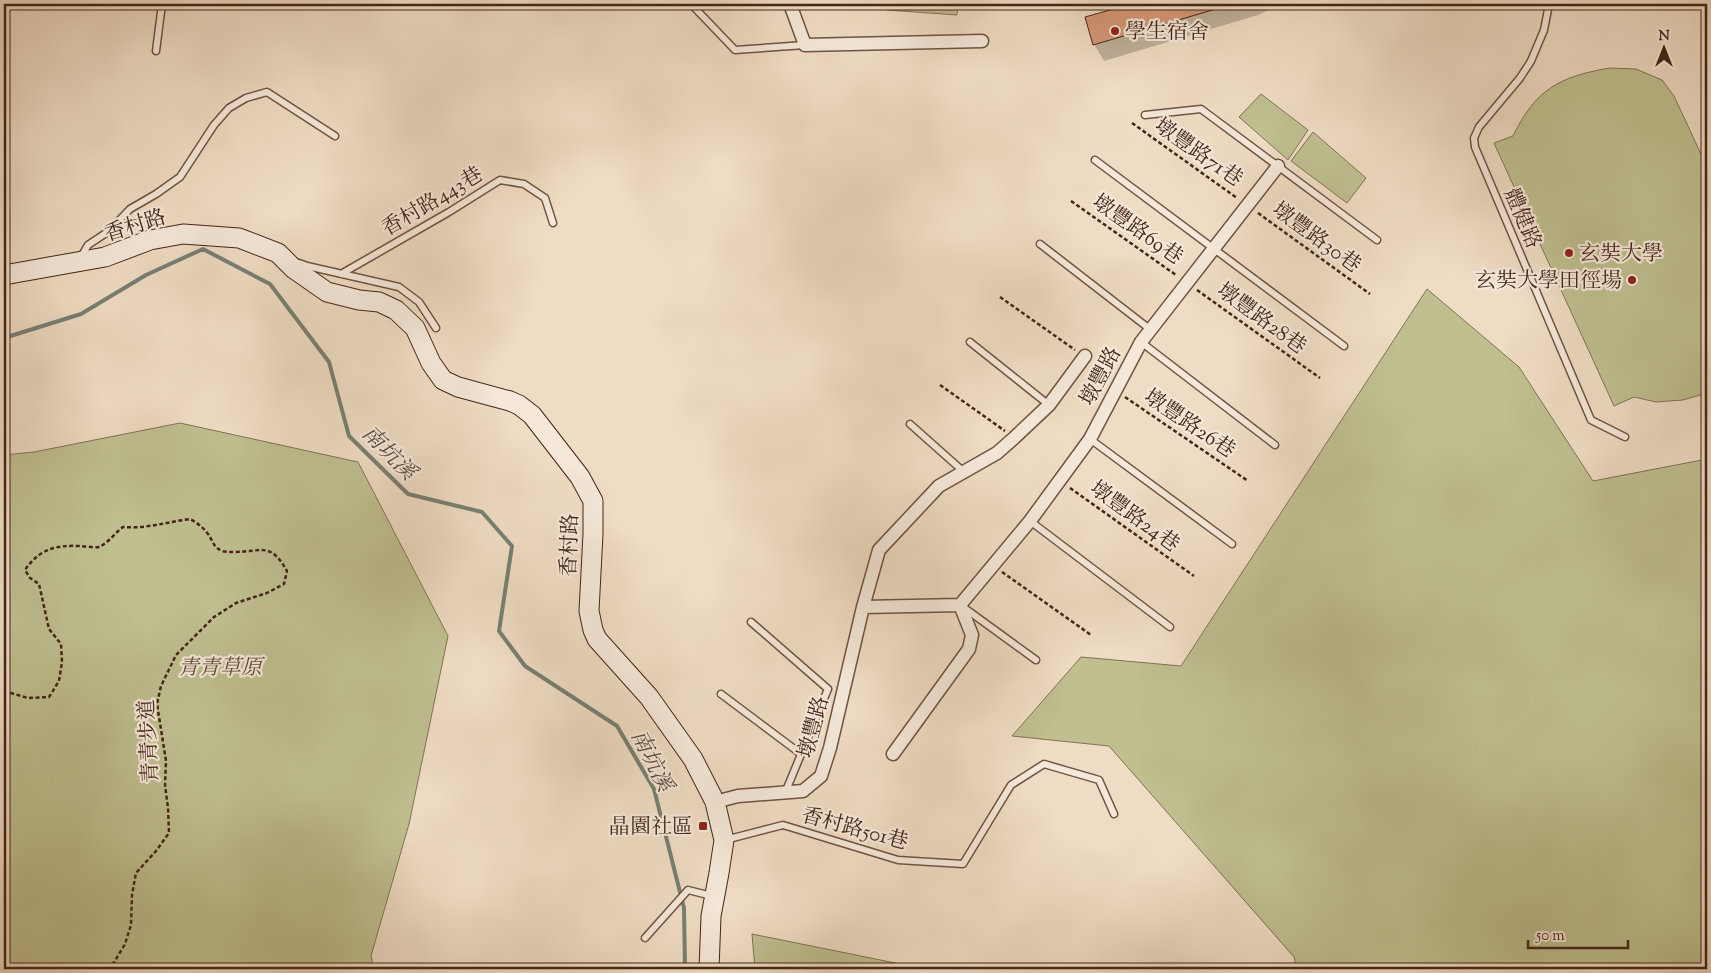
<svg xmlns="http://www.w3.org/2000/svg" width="1711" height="973" viewBox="0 0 1711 973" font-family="'Sorts Mill Goudy','Noto Serif TC',serif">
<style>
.green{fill:#bfbf90;stroke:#827254}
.shadow{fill:#0003}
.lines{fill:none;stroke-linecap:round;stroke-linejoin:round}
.stream{stroke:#788073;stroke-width:4}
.building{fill:#d59878;stroke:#442517}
.lane-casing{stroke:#6f5342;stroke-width:9}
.street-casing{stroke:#6f5342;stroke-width:15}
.secondary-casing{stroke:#442517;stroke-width:21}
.path{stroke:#442517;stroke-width:2.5;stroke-dasharray:4 2.5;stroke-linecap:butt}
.lane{stroke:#f5e8d9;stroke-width:6}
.street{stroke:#f5e8d9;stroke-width:12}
.secondary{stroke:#f5e8d9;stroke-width:19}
.poi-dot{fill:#8f2418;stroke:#f5e8d9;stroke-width:2}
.labels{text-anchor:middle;stroke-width:4.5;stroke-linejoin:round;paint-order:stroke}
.poi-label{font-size:21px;fill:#442517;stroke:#f5e8d9;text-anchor:start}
.street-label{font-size:21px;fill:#442517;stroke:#f5e8d9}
.park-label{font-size:21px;font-style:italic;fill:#634c35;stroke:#f5e8d9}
.water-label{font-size:22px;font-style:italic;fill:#5a4b3e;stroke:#f5e8d9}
</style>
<rect width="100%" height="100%" fill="#efdcc4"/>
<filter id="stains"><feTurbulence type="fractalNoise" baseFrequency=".004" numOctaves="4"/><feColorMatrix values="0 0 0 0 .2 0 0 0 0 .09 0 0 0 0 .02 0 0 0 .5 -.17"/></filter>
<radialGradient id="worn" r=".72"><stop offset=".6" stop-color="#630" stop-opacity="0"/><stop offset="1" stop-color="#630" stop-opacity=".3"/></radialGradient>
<!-- green -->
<path class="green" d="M 879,4 L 958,4 L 957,15 L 887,10 Z
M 1609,68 L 1636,69 L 1662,80 L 1674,96 L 1707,167 L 1707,393 L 1683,400 L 1656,402 L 1634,397 L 1614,406 L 1494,143 L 1513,136 C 1536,89 1559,77 1609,68 Z
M 1261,94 L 1308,130 L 1288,160 L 1239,117 Z
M 1313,132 L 1366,178 L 1347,203 L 1291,161 Z
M 1427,289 L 1519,367 L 1593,481 L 1707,459 L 1707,969 L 1297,969 L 1294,957 L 1109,746 L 1012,736 L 1081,657 L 1181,666 Z
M 180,423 L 358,462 L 448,636 L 409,824 L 371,956 L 374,969 L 4,969 L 4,455 L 34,452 Z
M 752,934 L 925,969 L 755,969 Z"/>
<!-- shadow -->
<path class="shadow" d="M 1136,4 L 1281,4 L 1258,15 L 1104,61 L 1094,44 L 1087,18 Z"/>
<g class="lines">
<!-- stream -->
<path class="stream" d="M 4,338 L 81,314 L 146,275 L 203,249 L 270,284 L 329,362 L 349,436 L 408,494 L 482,512 L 512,546 L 499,631 L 525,666 L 617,726 L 654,789 L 684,908 L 685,969"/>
</g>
<!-- building -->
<path class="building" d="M 1131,4 L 1233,4 L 1093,45 L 1085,17 Z"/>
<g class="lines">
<!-- lane casing -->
<g class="lane-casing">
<path id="lane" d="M 691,4 L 735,50 L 805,45
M 1549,4 L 1544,30 L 1531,61 L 1520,78 L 1479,127 L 1474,138 L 1475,147 L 1591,420 L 1625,437
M 156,51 L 162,4
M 1145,115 L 1201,109 L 1377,240
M 1095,160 L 1344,346
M 1040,244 L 1151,330
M 81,257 L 88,245 L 109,231 L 130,209 L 156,194 L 180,177 L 214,125 L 229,108 L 246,98 L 267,92 L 335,136
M 299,263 L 307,266 L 399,287 L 419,302 L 436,328
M 341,274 L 449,212 L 500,180 L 524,184 L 545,198 L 553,223
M 970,342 L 1049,405
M 1141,342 L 1275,445
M 910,424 L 964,472
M 1090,439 L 1232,544
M 1030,521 L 1170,627
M 963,607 L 1036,660
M 751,622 L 828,689 L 785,793
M 721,694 L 801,754
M 725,840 L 783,825 L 898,860 L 963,864 L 1011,785 L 1044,764 L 1099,780 L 1114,814
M 645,938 L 688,890 L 712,896"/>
</g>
<!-- street casing -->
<g class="street-casing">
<path id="street" d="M 790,4 L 805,45 L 982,41
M 863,607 L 879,550 L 939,486 L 997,453 L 1014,438 L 1049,405 L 1085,356
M 893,754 L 969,649 L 972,635 L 960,605
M 715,802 L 738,796 L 803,791 L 821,776 L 830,748 L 863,607 L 960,605 L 1030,521 L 1090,439 L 1141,342 L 1278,166"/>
</g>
<!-- secondary casing -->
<g class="secondary-casing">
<path id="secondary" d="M 4,275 L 105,257 L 150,240 L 183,234 L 239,238 L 278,253 L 294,269 L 327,292 L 359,300 L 379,302 L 396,310 L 415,328 L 431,363 L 443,380 L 458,387 L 510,401 L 519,405 L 532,415 L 580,477 L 593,501 L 593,534 L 589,611 L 593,630 L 597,639 L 649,697 L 693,759 L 715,802 L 724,840 L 719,873 L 711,916 L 709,969"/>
</g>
<!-- path -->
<path class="path" d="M 1132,123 L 1237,198
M 1071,201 L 1176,275
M 1258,213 L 1370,294
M 1197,290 L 1320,378
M 1000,297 L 1075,350
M 940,385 L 1005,431
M 1125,397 L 1248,481
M 1070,488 L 1194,576
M 1002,572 L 1091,635
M 4,691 L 28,698 L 49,697 L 59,681 L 62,662 L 61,644 L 49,629 L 39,584 L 30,578 L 25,570 C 39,549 56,545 79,546 C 85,546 93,548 99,547 C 108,543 115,533 123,527 C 146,529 167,522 190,519 C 197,523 203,527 208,534 C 213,541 213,547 222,551 C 226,552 230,552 234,552 C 262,552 270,541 287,571 L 284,584 L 267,593 L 236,603 L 214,617 L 176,655 L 161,686 L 157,704 L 166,761 L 165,785 L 168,808 L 169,833 L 156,851 L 136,873 L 132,895 L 131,925 L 125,944 L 110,969"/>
<!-- lane -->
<use href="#lane" class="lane"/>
<!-- street -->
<use href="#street" class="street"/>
<!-- secondary -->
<use href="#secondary" class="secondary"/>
</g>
<!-- markers -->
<g class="poi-dot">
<circle cx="1115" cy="31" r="5"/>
<circle cx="1569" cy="253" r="5"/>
<circle cx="1632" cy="280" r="5"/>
<rect x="698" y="821" width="10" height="10" rx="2.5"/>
</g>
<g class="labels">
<!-- poi labels -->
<g class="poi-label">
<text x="1125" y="38">學生宿舍</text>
<text x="1579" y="260">玄奘大學</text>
<text x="1622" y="287" text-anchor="end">玄奘大學田徑場</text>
<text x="693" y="833" text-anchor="end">晶園社區</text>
</g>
<!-- street labels -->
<g class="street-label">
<text transform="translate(1199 152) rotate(35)" y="7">墩豐路71巷</text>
<text transform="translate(432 201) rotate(-31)" y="7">香村路443巷</text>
<text transform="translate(1523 218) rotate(67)" y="7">體健路</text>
<text transform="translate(135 225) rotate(-17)" y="7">香村路</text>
<text transform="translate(1138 229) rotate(35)" y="7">墩豐路69巷</text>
<text transform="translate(1317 237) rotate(36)" y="7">墩豐路30巷</text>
<text transform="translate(1262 318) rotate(36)" y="7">墩豐路28巷</text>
<text transform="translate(1100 376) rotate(-62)" y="7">墩豐路</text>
<text transform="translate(1190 423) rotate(34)" y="7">墩豐路26巷</text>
<text transform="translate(1135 516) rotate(36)" y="7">墩豐路24巷</text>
<text transform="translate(569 545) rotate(-88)" y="7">香村路</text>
<text transform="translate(813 727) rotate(-75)" y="7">墩豐路</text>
<text transform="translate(148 741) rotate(-93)" y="7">青青步道</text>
<text transform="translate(855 828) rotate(15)" y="7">香村路501巷</text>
</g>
<!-- park labels -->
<g class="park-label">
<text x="220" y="674">青青草原</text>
</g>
<!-- water labels -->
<g class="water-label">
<text transform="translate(390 452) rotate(45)" y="8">南坑溪</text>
<text transform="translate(653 760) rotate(63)" y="8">南坑溪</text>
</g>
</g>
<!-- margin -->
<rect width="1711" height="973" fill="none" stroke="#efdcc4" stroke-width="20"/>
<rect x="5" y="5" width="1701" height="963" fill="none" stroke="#442517" stroke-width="2.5"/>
<rect x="10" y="10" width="1691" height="953" fill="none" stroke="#442517"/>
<!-- north arrow -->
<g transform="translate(1664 48)" stroke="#f5e8d9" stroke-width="4" paint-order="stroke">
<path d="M0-4L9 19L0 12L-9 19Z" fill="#442517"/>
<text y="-8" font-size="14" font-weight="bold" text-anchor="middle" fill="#442517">N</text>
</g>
<!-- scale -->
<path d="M1528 940v8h100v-8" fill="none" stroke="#442517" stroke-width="2.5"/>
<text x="1536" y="940" font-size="15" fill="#442517" stroke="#f5e8d9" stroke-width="4" paint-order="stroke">50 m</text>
<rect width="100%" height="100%" filter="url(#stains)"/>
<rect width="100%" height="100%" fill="url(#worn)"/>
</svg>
